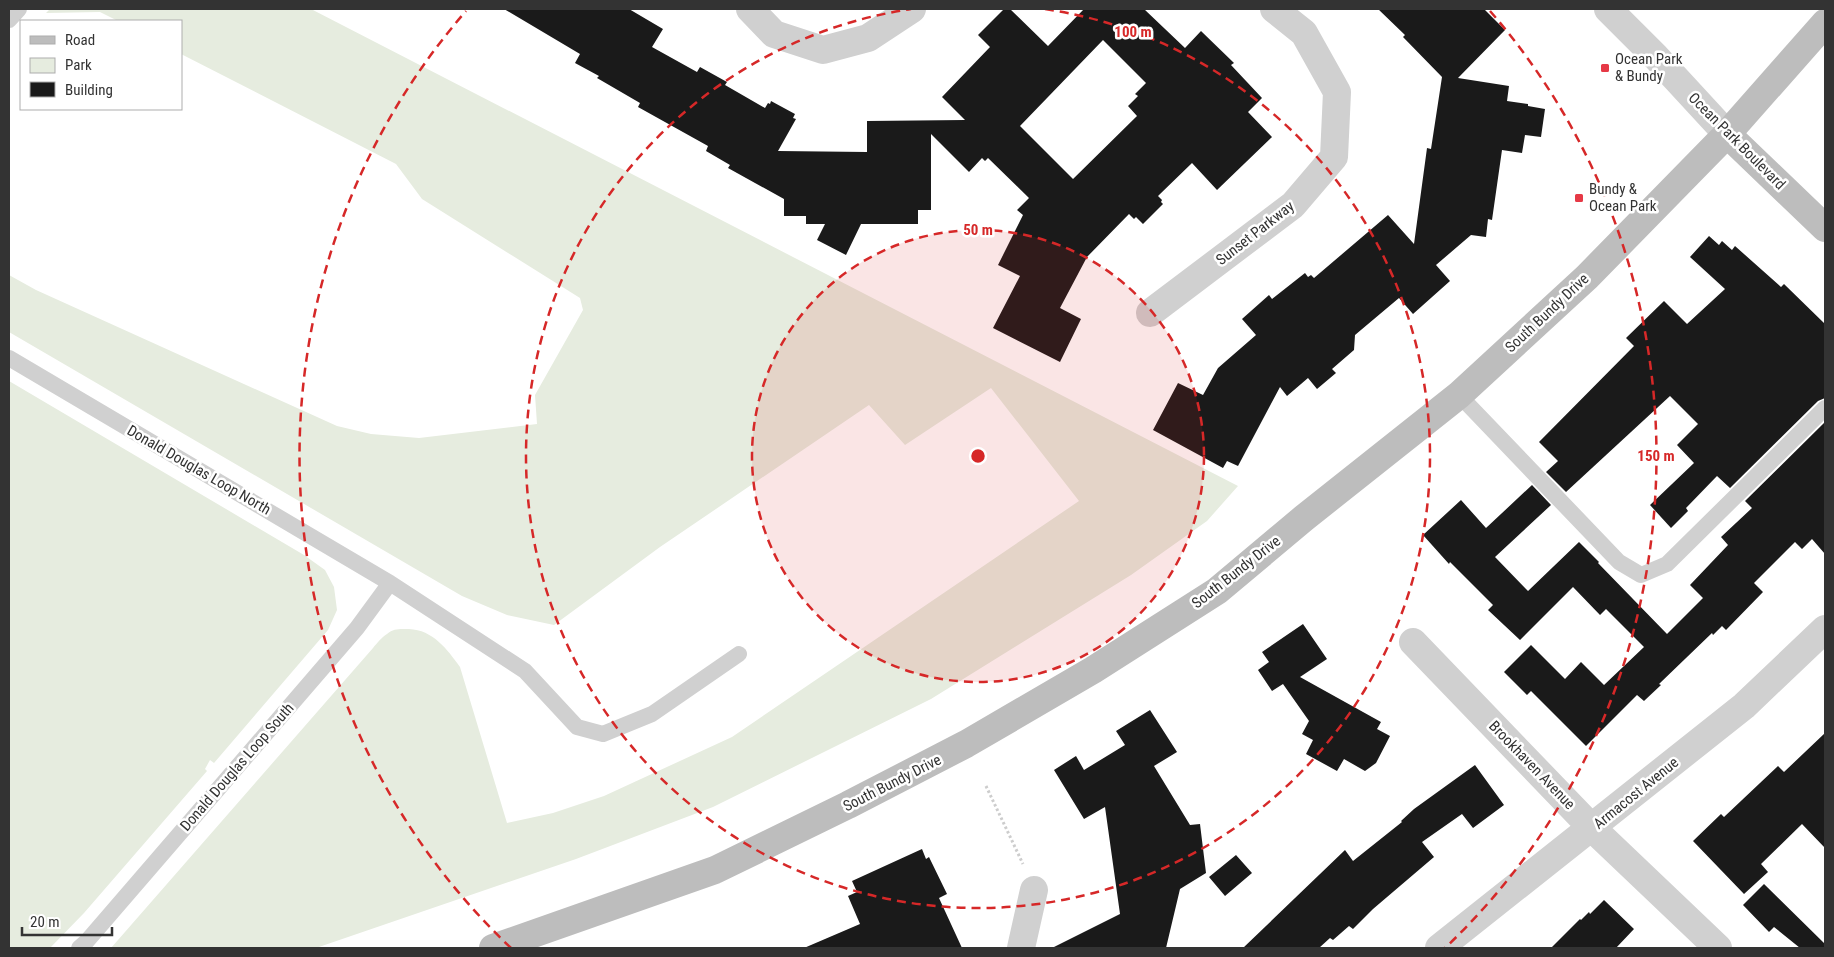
<svg xmlns="http://www.w3.org/2000/svg" width="1834" height="957" viewBox="0 0 1834 957" font-family="'Roboto Condensed',sans-serif">
<style>
.green{fill:#e6ecdf}
.building{fill:#1a1a1a;fill-rule:evenodd}
.lines{fill:none;stroke-linecap:round;stroke-linejoin:round}
.path{stroke:#cdcdcd;stroke-width:3;stroke-dasharray:2.5 2.5;stroke-linecap:butt}
.service{stroke:#d0d0d0;stroke-width:16}
.minor{stroke:#d0d0d0;stroke-width:28}
.tertiary{stroke:#d0d0d0;stroke-width:28}
.secondary{stroke:#bdbdbd;stroke-width:28}
.ring{fill:none;stroke:#d62828;stroke-width:2.5;stroke-dasharray:9 6}
.poi-dot{fill:#e63946;stroke:#fff;stroke-width:2}
.labels{text-anchor:middle;stroke-width:5;stroke-linejoin:round;paint-order:stroke}
.poi-label{font-size:15px;fill:#333;stroke:#fff;text-anchor:start}
.street-label{font-size:15px;fill:#333;stroke:#fff}
.centre{fill:#d62828;stroke:#fff;stroke-width:2.5}
.ring-label{font-size:15px;text-anchor:middle;font-weight:bold;fill:#d62828;stroke:#fff;stroke-width:5;stroke-linejoin:round;paint-order:stroke}
</style>
<rect width="100%" height="100%" fill="#fff"/>
<!-- green -->
<path class="green" d="M 50,9 L 311,9 L 1238,486 L 1207,521 L 1131,575 L 931,699 L 713,807 L 576,859 L 316,948 L 111,948 L 373,648 C 377,643 382,637 387,634 C 394,628 400,629 409,629 C 433,630 447,649 460,667 L 507,823 L 553,813 L 604,796 L 732,737 L 1079,501 L 991,388 L 905,445 L 869,405 L 660,547 L 554,625 L 507,615 L 462,596 L 9,332 L 9,275 L 36,290 L 337,426 L 371,434 L 419,438 L 537,424 L 535,395 L 583,310 L 580,298 L 422,199 L 396,164 L 181,54 L 181,21 L 118,21 L 100,12 L 46,13 Z
M 9,381 L 304,555 L 325,570 L 334,587 L 337,610 L 328,630 L 214,763 L 210,760 L 205,769 L 207,771 L 84,913 L 50,948 L 9,948 Z"/>
<!-- building -->
<path class="building" d="M 504,9 L 629,9 L 663,29 L 652,47 L 697,72 L 700,67 L 727,82 L 725,85 L 765,108 L 768,103 L 770,104 L 771,101 L 795,114 L 793,118 L 796,119 L 778,151 L 867,152 L 867,121 L 965,120 L 942,97 L 990,47 L 978,35 L 1004,9 L 1010,9 L 1048,46 L 1084,9 L 1144,9 L 1185,48 L 1201,31 L 1234,63 L 1231,65 L 1262,98 L 1248,112 L 1272,137 L 1217,190 L 1192,163 L 1158,196 L 1162,200 L 1161,202 L 1163,204 L 1143,224 L 1136,217 L 1134,219 L 1129,214 L 1087,257 L 1060,308 L 1081,319 L 1060,362 L 993,328 L 1020,276 L 998,265 L 1023,215 L 1017,210 L 1029,198 L 988,158 L 985,161 L 982,158 L 969,172 L 931,134 L 931,210 L 918,210 L 918,224 L 861,224 L 846,255 L 817,240 L 825,224 L 806,224 L 806,216 L 784,216 L 784,199 L 728,168 L 730,165 L 706,151 L 708,146 L 638,107 L 640,103 L 597,78 L 599,76 L 575,63 L 580,54 ZM 1103,40 L 1146,83 L 1135,94 L 1138,96 L 1128,106 L 1137,116 L 1073,179 L 1020,126 Z
M 1378,9 L 1484,9 L 1505,30 L 1458,78 L 1509,86 L 1507,101 L 1528,104 L 1528,106 L 1545,109 L 1541,137 L 1525,135 L 1522,153 L 1502,150 L 1492,220 L 1488,219 L 1486,237 L 1471,235 L 1436,265 L 1450,281 L 1413,314 L 1399,298 L 1355,335 L 1354,350 L 1332,369 L 1336,373 L 1317,389 L 1308,378 L 1287,396 L 1280,387 L 1238,466 L 1227,461 L 1223,468 L 1153,430 L 1178,383 L 1203,395 L 1218,368 L 1256,335 L 1242,319 L 1269,295 L 1272,299 L 1305,273 L 1308,277 L 1311,275 L 1314,278 L 1388,215 L 1414,244 L 1427,148 L 1431,149 L 1442,77 L 1403,37 L 1405,35 Z
M 1709,236 L 1719,245 L 1722,241 L 1732,250 L 1735,246 L 1781,287 L 1784,284 L 1825,324 L 1825,398 L 1818,401 L 1730,488 L 1717,476 L 1686,508 L 1688,511 L 1671,528 L 1650,505 L 1694,463 L 1677,445 L 1698,424 L 1670,396 L 1566,492 L 1546,472 L 1558,461 L 1539,442 L 1634,346 L 1626,338 L 1664,301 L 1687,324 L 1725,289 L 1690,257 Z
M 1825,422 L 1825,554 L 1812,539 L 1802,549 L 1795,542 L 1754,583 L 1763,592 L 1726,630 L 1722,626 L 1713,635 L 1712,633 L 1659,684 L 1661,685 L 1644,701 L 1637,695 L 1586,746 L 1531,691 L 1527,695 L 1504,672 L 1531,645 L 1565,679 L 1581,662 L 1604,685 L 1644,647 L 1606,609 L 1600,615 L 1573,587 L 1520,640 L 1488,610 L 1493,605 L 1450,562 L 1449,564 L 1423,535 L 1461,500 L 1486,528 L 1532,485 L 1551,505 L 1495,557 L 1528,591 L 1579,542 L 1599,562 L 1598,563 L 1667,634 L 1703,598 L 1690,585 L 1728,545 L 1721,537 L 1752,508 L 1745,501 Z
M 1303,624 L 1327,659 L 1300,677 L 1381,722 L 1377,729 L 1390,736 L 1376,763 L 1365,771 L 1344,759 L 1337,771 L 1306,754 L 1313,740 L 1302,734 L 1309,721 L 1283,684 L 1272,691 L 1258,670 L 1269,662 L 1262,652 Z
M 1150,710 L 1177,752 L 1154,766 L 1190,825 L 1200,824 L 1206,873 L 1180,889 L 1166,948 L 1052,948 L 1120,914 L 1105,807 L 1084,819 L 1054,770 L 1076,756 L 1084,770 L 1125,745 L 1116,731 Z
M 1825,733 L 1825,848 L 1802,824 L 1761,864 L 1768,872 L 1744,894 L 1693,841 L 1721,814 L 1724,817 L 1778,766 L 1784,772 Z
M 1475,765 L 1504,805 L 1473,828 L 1462,814 L 1422,842 L 1434,857 L 1373,909 L 1353,929 L 1349,926 L 1333,940 L 1330,938 L 1319,948 L 1243,948 L 1345,850 L 1353,861 L 1402,822 L 1401,821 L 1414,809 Z
M 922,849 L 926,859 L 929,857 L 947,894 L 939,898 L 962,948 L 804,948 L 860,924 L 848,896 L 857,892 L 852,881 Z
M 1236,855 L 1252,873 L 1225,896 L 1209,877 Z
M 1764,884 L 1825,944 L 1825,948 L 1800,948 L 1774,927 L 1769,932 L 1743,905 Z
M 1604,900 L 1634,929 L 1616,948 L 1551,948 L 1580,919 L 1581,920 L 1589,912 L 1590,914 Z"/>
<g class="lines">
<!-- path -->
<path class="path" d="M 986,786 L 1023,864"/>
<!-- service -->
<path class="service" d="M 9,20 L 19,9
M 9,358 L 390,583 L 525,671 L 577,727 L 603,734 L 652,714 L 739,654
M 1459,395 L 1619,562 L 1641,575 L 1667,564 L 1825,408
M 79,948 L 87,941 L 357,628 L 390,583"/>
<!-- minor -->
<path class="minor" d="M 750,9 L 774,34 L 823,50 L 868,38 L 912,9
M 1150,313 L 1293,205 L 1334,157 L 1337,92 L 1304,33 L 1274,9
M 1413,642 L 1592,828 L 1718,948
M 1021,948 L 1034,890
M 1439,948 L 1744,706 L 1825,629"/>
<!-- tertiary -->
<path class="tertiary" d="M 1608,9 L 1656,57 L 1727,134"/>
<!-- secondary -->
<path class="secondary" d="M 1727,134 L 1825,228
M 493,948 L 715,870 L 848,805 L 966,744 L 1093,670 L 1217,591 L 1304,518 L 1459,395 L 1587,277 L 1727,134 L 1825,23"/>
</g>
<!-- distance rings -->
<circle cx="978" cy="456" r="226" fill="#d62828" fill-opacity=".12"/>
<g class="ring">
<circle cx="978" cy="456" r="226"/>
<path d="M1045 9A452 452 0 1 1 911 9"/>
<path d="M511 948A678 678 0 0 1 466 11M1490 11A678 678 0 0 1 1445 948"/>
</g>
<!-- markers -->
<g class="poi-dot">
<rect x="1600" y="63" width="10" height="10" rx="2.5"/>
<rect x="1574" y="193" width="10" height="10" rx="2.5"/>
</g>
<g class="labels">
<!-- poi labels -->
<g class="poi-label">
<text x="1615" y="64">Ocean Park<tspan x="1615" dy="17">&amp; Bundy</tspan></text>
<text x="1589" y="194">Bundy &amp;<tspan x="1589" dy="17">Ocean Park</tspan></text>
</g>
<!-- street labels -->
<g class="street-label">
<text transform="translate(1737 141) rotate(45)" y="5">Ocean Park Boulevard</text>
<text transform="translate(1255 233) rotate(-38)" y="5">Sunset Parkway</text>
<text transform="translate(1547 313) rotate(-43)" y="5">South Bundy Drive</text>
<text transform="translate(199 470) rotate(30)" y="5">Donald Douglas Loop North</text>
<text transform="translate(1236 572) rotate(-38)" y="5">South Bundy Drive</text>
<text transform="translate(1532 765) rotate(46)" y="5">Brookhaven Avenue</text>
<text transform="translate(237 767) rotate(-49)" y="5">Donald Douglas Loop South</text>
<text transform="translate(892 783) rotate(-27)" y="5">South Bundy Drive</text>
<text transform="translate(1636 793) rotate(-39)" y="5">Armacost Avenue</text>
</g>
</g>
<circle cx="978" cy="456" r="8" class="centre"/>
<g class="ring-label">
<text x="1133" y="37">100 m</text>
<text x="978" y="235">50 m</text>
<text x="1656" y="461">150 m</text>
</g>
<!-- border -->
<rect width="1834" height="957" fill="none" stroke="#333333" stroke-width="20"/>
<!-- legend -->
<rect x="20" y="20" width="162" height="90" fill="#ffffff" stroke="#adadad"/>
<rect x="30" y="36" width="25" height="8" fill="#bdbdbd" stroke="#adadad"/>
<text x="65" y="45" font-size="15" fill="#333333">Road</text>
<rect x="30" y="58" width="25" height="15" fill="#e6ecdf" stroke="#adadad"/>
<text x="65" y="70" font-size="15" fill="#333333">Park</text>
<rect x="30" y="82" width="25" height="15" fill="#1a1a1a" stroke="#adadad"/>
<text x="65" y="95" font-size="15" fill="#333333">Building</text>
<!-- scale -->
<path d="M22 927v8h90v-8" fill="none" stroke="#333333" stroke-width="2.5"/>
<text x="30" y="927" font-size="15" fill="#333333" stroke="#ffffff" stroke-width="4" paint-order="stroke">20 m</text>
</svg>
